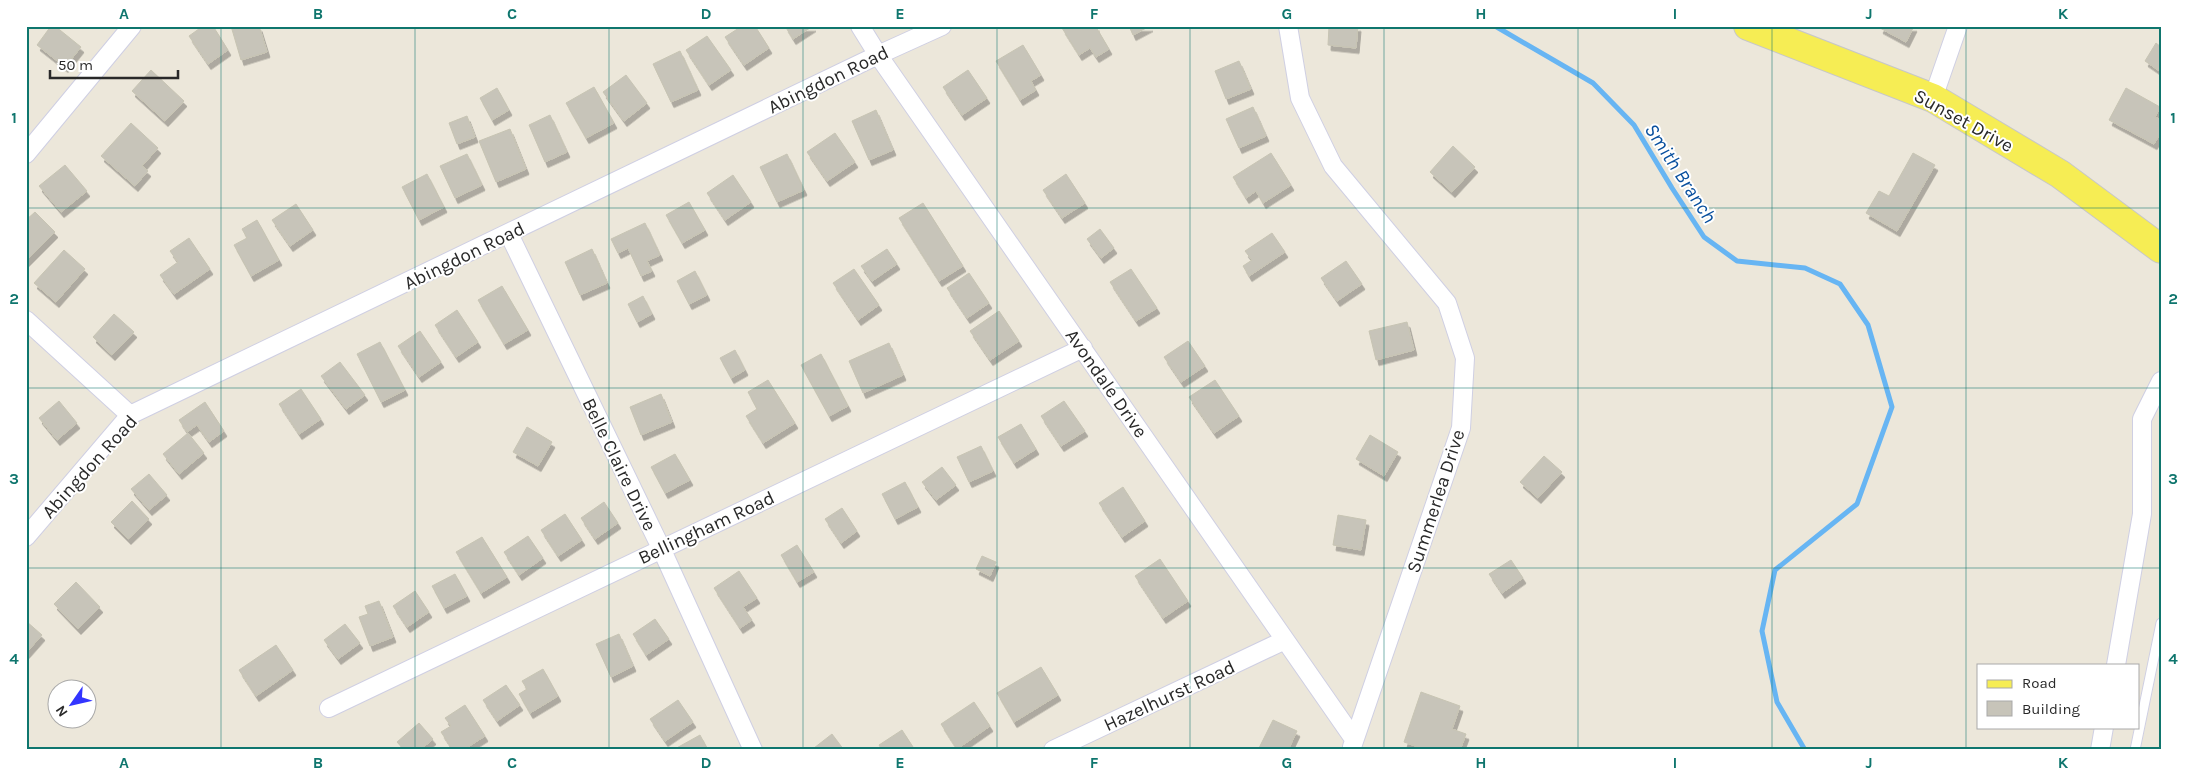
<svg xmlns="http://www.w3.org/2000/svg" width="2187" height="776" viewBox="0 0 2187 776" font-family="Karla,sans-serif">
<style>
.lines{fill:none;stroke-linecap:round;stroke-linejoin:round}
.stream{stroke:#67b5f3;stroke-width:5}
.building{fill:#c7c4b9;stroke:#c7c4b3;filter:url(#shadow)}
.lane-casing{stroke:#cfcfe3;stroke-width:11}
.street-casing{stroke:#cfcfe3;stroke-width:20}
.primary-casing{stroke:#c7c7c7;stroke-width:30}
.lane{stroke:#fff;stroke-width:9}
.street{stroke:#fff;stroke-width:18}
.primary{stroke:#f6ed54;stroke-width:28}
.grid{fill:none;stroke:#0f766e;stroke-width:1;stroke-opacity:0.55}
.labels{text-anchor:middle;stroke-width:4;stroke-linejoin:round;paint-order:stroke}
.street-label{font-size:19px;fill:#292929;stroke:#fff}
.water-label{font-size:20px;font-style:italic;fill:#084f9e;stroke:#fff}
.neatline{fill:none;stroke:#0f766e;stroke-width:2}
.grid-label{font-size:16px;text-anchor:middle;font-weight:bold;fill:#0f766e}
</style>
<defs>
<filter id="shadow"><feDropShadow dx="3" dy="5.5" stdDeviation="0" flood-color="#0004"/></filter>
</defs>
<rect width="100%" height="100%" fill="#ece7da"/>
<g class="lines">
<!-- stream -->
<path class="stream" d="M 1495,26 L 1593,83 L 1634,125 L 1672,188 L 1704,237 L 1737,261 L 1805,268 L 1840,284 L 1868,325 L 1892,407 L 1857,504 L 1775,570 L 1762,631 L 1777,702 L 1805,750"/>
</g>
<!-- building -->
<path class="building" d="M 51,26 L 55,26 L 81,47 L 65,67 L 37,45 Z
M 203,26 L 213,26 L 228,50 L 208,64 L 189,36 Z
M 231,26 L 259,26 L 267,52 L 241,60 Z
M 742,26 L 755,26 L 769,48 L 744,65 L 725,37 Z
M 785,26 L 813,26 L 793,39 Z
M 1066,26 L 1097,26 L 1096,27 L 1109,49 L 1096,57 L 1090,48 L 1079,55 L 1062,28 Z
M 1129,26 L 1150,26 L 1133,35 Z
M 1329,26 L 1358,26 L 1356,48 L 1328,45 Z
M 1881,26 L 1914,26 L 1906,42 L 1880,28 Z
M 707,36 L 731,70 L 709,85 L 686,50 Z
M 2156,43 L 2161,47 L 2161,72 L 2145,61 Z
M 1023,45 L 1041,75 L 1031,81 L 1036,90 L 1020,100 L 996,61 Z
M 680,51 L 698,90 L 671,102 L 653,64 Z
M 1239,61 L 1251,89 L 1226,99 L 1215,71 Z
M 151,70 L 184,101 L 165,121 L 132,91 Z
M 968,70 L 987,98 L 962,115 L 943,87 Z
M 626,75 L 647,103 L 624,121 L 603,92 Z
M 594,87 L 614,123 L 586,138 L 566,103 Z
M 497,88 L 509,110 L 492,120 L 480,98 Z
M 2126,88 L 2160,107 L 2155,117 L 2161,120 L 2161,132 L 2154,144 L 2109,120 Z
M 1253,107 L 1266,136 L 1239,148 L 1226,119 Z
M 876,110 L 893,150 L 869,160 L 852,121 Z
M 550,115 L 567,152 L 545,162 L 529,125 Z
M 467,116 L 475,137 L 457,144 L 449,123 Z
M 131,123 L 158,148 L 142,166 L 148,171 L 135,186 L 101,156 Z
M 510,129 L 526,169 L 496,182 L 479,141 Z
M 835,133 L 855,162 L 827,181 L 807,152 Z
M 1453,146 L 1475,167 L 1452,192 L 1430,172 Z
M 1271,153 L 1291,185 L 1263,203 L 1256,191 L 1246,198 L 1233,177 Z
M 1913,153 L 1935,165 L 1897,231 L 1866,213 L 1879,191 L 1889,196 Z
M 467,154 L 482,185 L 455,198 L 440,166 Z
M 787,154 L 804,190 L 777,202 L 760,167 Z
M 65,165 L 87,191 L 61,212 L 39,186 Z
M 427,174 L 444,207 L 419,220 L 402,187 Z
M 1066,174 L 1085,203 L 1062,218 L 1043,190 Z
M 733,175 L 751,202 L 725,220 L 707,193 Z
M 689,202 L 705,230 L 682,243 L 666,215 Z
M 923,203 L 963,266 L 939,281 L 899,218 Z
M 296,204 L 313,230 L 290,246 L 272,220 Z
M 35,212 L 55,232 L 26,261 L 26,220 Z
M 257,220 L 279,260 L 251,276 L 234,245 L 247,238 L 242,229 Z
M 645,223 L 660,255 L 647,261 L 652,271 L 641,276 L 628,248 L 618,253 L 611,239 Z
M 1100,229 L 1114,248 L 1101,258 L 1087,239 Z
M 1272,233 L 1285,252 L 1249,276 L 1243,266 L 1252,260 L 1245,251 Z
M 189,238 L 210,269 L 174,294 L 160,275 L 178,262 L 170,251 Z
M 592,249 L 607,283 L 580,295 L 565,262 Z
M 887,249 L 897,264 L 872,281 L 861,266 Z
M 64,250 L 85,269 L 56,302 L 34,283 Z
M 1346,261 L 1362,284 L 1337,301 L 1321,278 Z
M 854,269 L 879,305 L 858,320 L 833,283 Z
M 1131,269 L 1157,308 L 1136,321 L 1110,282 Z
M 695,271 L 707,295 L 689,304 L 677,281 Z
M 969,273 L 989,303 L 967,318 L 947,288 Z
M 502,286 L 528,330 L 504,344 L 478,300 Z
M 643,296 L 652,314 L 637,322 L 628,304 Z
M 457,310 L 478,342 L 456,357 L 435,325 Z
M 999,311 L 1019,341 L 990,360 L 970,331 Z
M 114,314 L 134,332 L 112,355 L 93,337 Z
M 1407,322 L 1414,350 L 1376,360 L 1369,331 Z
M 420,331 L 441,362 L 419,377 L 398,346 Z
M 1188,341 L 1205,366 L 1181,382 L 1164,357 Z
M 380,342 L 405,390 L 381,402 L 357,354 Z
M 889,343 L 903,375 L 863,393 L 849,361 Z
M 735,350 L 745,370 L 731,378 L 720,358 Z
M 821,354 L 848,406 L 829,416 L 801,365 Z
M 340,362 L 365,395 L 346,409 L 321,376 Z
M 768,380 L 795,423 L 763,443 L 746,416 L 757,409 L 748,392 Z
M 1215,380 L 1239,416 L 1214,433 L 1189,397 Z
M 301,389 L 321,419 L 299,434 L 279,404 Z
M 661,394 L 672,422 L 641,435 L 630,407 Z
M 59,401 L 77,423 L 57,440 L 39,418 Z
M 1064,401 L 1085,431 L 1061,446 L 1041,416 Z
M 205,402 L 224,431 L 209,442 L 197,425 L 187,432 L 179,420 Z
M 1021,424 L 1036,449 L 1014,463 L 998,437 Z
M 527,427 L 552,442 L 538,466 L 513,452 Z
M 188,433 L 204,453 L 179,474 L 163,454 Z
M 1370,435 L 1398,452 L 1384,476 L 1356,459 Z
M 981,446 L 993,471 L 969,482 L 957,457 Z
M 675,454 L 690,480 L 665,493 L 651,467 Z
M 1544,456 L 1562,472 L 1538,498 L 1520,482 Z
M 942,467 L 956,485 L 936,500 L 922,482 Z
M 149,474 L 167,495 L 149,510 L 131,489 Z
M 905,482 L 918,507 L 895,519 L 882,494 Z
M 1123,487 L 1145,521 L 1122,537 L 1099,503 Z
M 132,501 L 149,519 L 128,539 L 111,522 Z
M 604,502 L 618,523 L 595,539 L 581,518 Z
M 842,508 L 857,531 L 841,543 L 825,519 Z
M 565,514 L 582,540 L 558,556 L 541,530 Z
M 1338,515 L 1366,520 L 1361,550 L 1333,545 Z
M 528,536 L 543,558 L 519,575 L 504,552 Z
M 482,537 L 507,577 L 481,593 L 456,552 Z
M 797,545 L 814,572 L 797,582 L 781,555 Z
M 982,556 L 996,562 L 990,576 L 976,569 Z
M 1160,559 L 1188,601 L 1163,618 L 1135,576 Z
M 1511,560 L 1523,578 L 1502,593 L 1489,574 Z
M 739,571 L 757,598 L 743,607 L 752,620 L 740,628 L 714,588 Z
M 455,574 L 467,596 L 444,608 L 432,586 Z
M 76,582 L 100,607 L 78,629 L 54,604 Z
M 415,591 L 429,612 L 407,627 L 393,606 Z
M 379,601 L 393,637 L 370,646 L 359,617 L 368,614 L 365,606 Z
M 655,619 L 669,639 L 646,655 L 633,634 Z
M 26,621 L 42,635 L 26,653 Z
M 345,624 L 360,643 L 338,659 L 324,640 Z
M 619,634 L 633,666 L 611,677 L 596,644 Z
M 276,645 L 293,670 L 256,696 L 239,670 Z
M 1041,667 L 1058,695 L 1014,722 L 997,693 Z
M 543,669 L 558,696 L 530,713 L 519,694 L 527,689 L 522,681 Z
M 506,685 L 520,705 L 497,721 L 483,700 Z
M 1421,692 L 1460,706 L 1452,729 L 1466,734 L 1460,750 L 1427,750 L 1404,742 Z
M 678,700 L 693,722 L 665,741 L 650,719 Z
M 974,702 L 990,726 L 957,749 L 941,724 Z
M 465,705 L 485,736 L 463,750 L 453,750 L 441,732 L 451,726 L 445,718 Z
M 1273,720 L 1297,731 L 1288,750 L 1258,750 Z
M 419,723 L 433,739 L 420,750 L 404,750 L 397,742 Z
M 902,730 L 915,750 L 882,750 L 879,745 Z
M 832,734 L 844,750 L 816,750 L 814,748 Z
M 700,735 L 708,750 L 673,750 Z"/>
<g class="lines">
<!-- lane casing -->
<g class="lane-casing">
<path id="lane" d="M 2135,750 L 2161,623"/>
</g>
<!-- street casing -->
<g class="street-casing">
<path id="street" d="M 860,26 L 878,55 L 1354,739
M 1288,26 L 1300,98 L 1333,166 L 1447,303 L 1465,358 L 1461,428 L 1352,747
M 1933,98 L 1958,26
M 26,154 L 132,26
M 509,234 L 661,548 L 753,750
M 26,320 L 130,415
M 26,537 L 130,415 L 878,55 L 942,26
M 2116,665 L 2142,514 L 2142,419 L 2161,381
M 329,708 L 1083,348
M 1053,750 L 1285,640
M 2100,750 L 2104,727"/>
</g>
<!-- primary casing -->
<g class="primary-casing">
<path id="primary" d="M 1748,26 L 1933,98 L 2060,174 L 2161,249"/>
</g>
<!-- lane -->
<use href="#lane" class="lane"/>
<!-- street -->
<use href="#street" class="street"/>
<!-- primary -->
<use href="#primary" class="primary"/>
</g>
<!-- grid -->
<path class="grid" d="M 221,26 L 221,750M 415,26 L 415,750M 609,26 L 609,750M 803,26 L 803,750M 997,26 L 997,750M 1190,26 L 1190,750M 1384,26 L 1384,750M 1578,26 L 1578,750M 1772,26 L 1772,750M 1966,26 L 1966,750M 26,208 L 2161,208M 26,388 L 2161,388M 26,568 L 2161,568"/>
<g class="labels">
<!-- street labels -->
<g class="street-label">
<text transform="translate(828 79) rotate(-26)" y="7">Abingdon Road</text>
<text transform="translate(1964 120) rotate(29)" y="7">Sunset Drive</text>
<text transform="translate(464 255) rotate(-26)" y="7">Abingdon Road</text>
<text transform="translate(1107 383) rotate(55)" y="7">Avondale Drive</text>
<text transform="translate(620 464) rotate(64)" y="7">Belle Claire Drive</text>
<text transform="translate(89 466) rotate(-48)" y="7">Abingdon Road</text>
<text transform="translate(1435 501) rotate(-72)" y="7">Summerlea Drive</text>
<text transform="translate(706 527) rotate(-25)" y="7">Bellingham Road</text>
<text transform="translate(1169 695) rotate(-25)" y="7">Hazelhurst Road</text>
</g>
<!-- water labels -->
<g class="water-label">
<text transform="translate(1681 173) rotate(57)" y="7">Smith Branch</text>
</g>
</g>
<!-- border -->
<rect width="2187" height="776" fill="none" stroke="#ffffff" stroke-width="55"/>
<!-- legend -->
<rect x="1977" y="664" width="162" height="65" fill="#ffffff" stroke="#a9a9a9"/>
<rect x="1987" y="680" width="25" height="8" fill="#f6ed54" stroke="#a9a9a9"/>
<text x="2022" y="688" font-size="15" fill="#292929">Road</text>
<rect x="1987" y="701" width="25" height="15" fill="#c7c4b9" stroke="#a9a9a9"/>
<text x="2022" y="714" font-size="15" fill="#292929">Building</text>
<!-- north arrow -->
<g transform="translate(72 704) rotate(236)"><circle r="24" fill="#ffffff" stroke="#a9a9a9"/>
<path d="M0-4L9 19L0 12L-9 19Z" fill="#3335ff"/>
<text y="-8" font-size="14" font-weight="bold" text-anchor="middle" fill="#292929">N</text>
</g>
<!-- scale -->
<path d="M50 70v8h128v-8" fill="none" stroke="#292929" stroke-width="2.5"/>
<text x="58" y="70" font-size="15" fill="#292929" stroke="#ffffff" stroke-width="4" paint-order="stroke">50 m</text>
<rect x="28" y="28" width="2132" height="720" class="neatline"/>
<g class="grid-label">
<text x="124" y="19">A</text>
<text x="318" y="19">B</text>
<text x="512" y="19">C</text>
<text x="706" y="19">D</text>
<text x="900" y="19">E</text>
<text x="1094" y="19">F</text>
<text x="1287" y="19">G</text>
<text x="1481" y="19">H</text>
<text x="1675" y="19">I</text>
<text x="1869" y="19">J</text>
<text x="2063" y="19">K</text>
<text x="14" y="123">1</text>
<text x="2173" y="123">1</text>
<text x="14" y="304">2</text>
<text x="2173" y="304">2</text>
<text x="14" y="484">3</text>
<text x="2173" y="484">3</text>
<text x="14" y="664">4</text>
<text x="2173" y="664">4</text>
<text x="124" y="768">A</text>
<text x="318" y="768">B</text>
<text x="512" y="768">C</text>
<text x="706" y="768">D</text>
<text x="900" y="768">E</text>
<text x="1094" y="768">F</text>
<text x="1287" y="768">G</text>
<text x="1481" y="768">H</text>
<text x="1675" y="768">I</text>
<text x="1869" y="768">J</text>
<text x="2063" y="768">K</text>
</g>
</svg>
